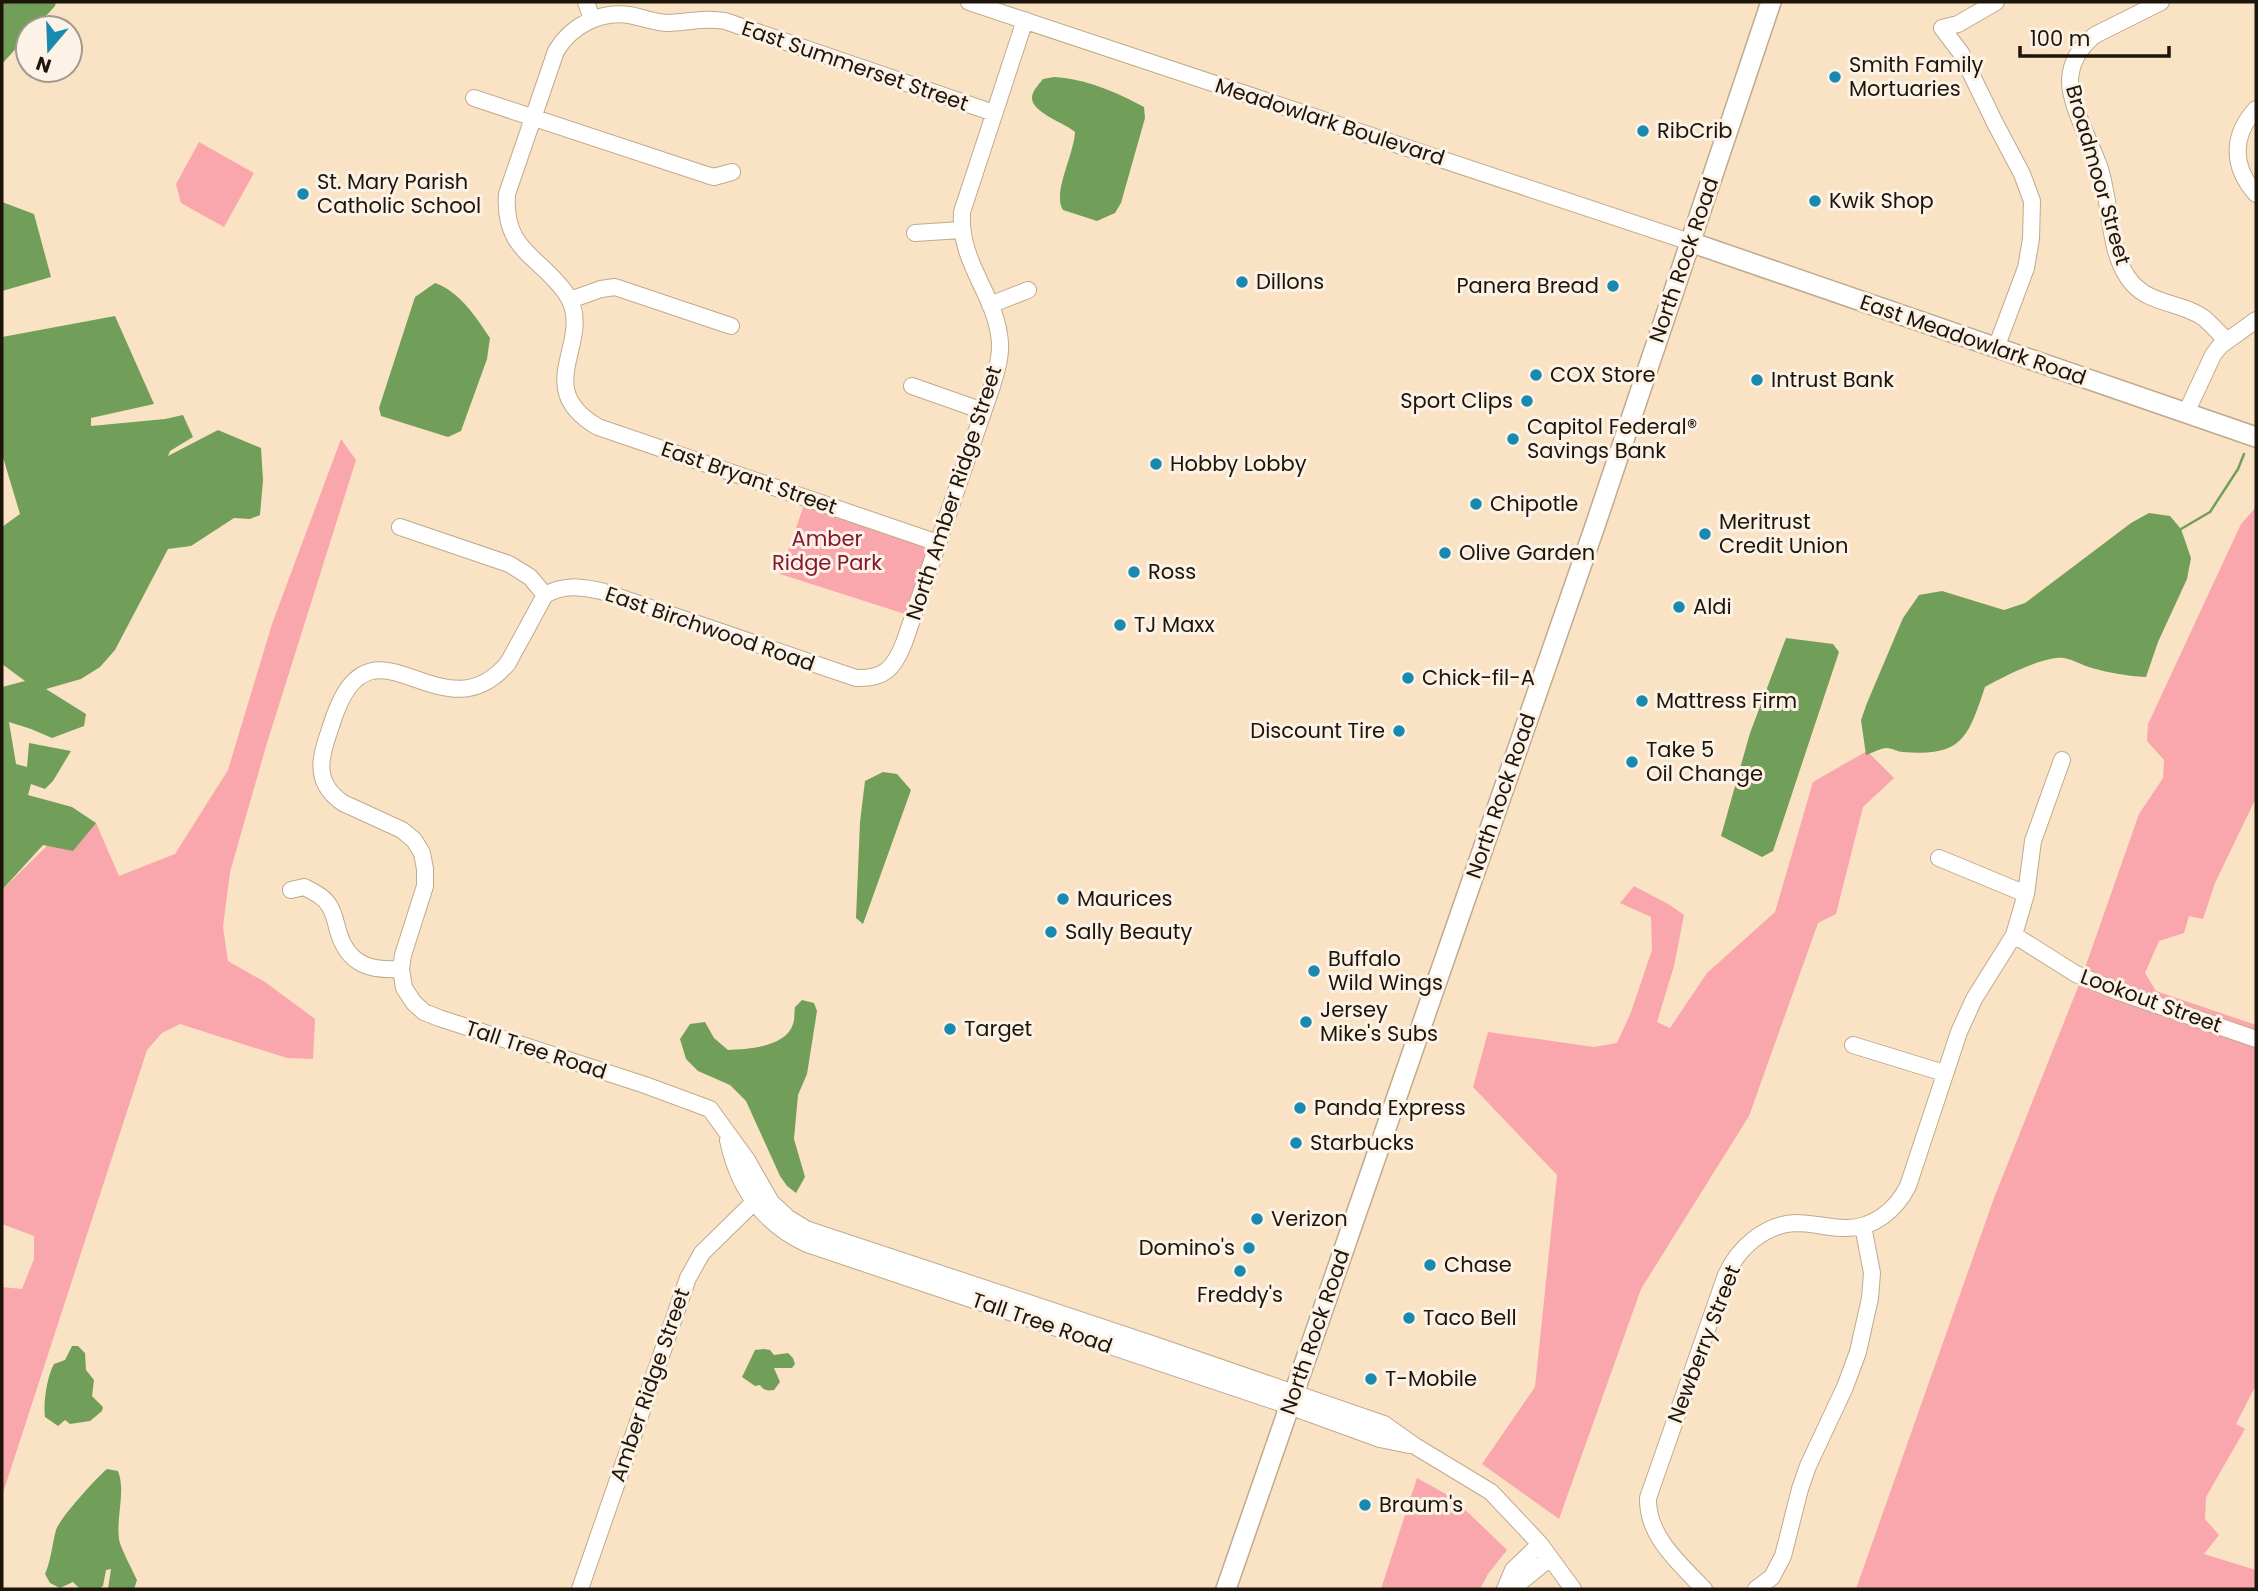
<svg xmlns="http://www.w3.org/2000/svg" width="2258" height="1591" viewBox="0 0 2258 1591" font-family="Poppins,sans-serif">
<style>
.green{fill:#faa6ad}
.water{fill:#719f59}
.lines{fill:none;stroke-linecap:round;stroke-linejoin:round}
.stream{stroke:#719f59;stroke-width:2.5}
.minor-casing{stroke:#c0aa8d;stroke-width:18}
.major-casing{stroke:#c0aa8d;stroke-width:22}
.minor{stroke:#fff;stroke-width:16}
.major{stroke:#fff;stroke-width:19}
.poi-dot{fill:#198aaf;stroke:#fcf2e6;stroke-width:2.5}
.labels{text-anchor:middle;stroke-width:6;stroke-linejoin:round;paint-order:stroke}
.poi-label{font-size:21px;fill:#1d150a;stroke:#fcf2e6;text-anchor:start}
.street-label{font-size:21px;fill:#1d150a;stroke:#fcf2e6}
.park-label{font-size:21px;fill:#831931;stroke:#fcf2e6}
</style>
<rect width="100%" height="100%" fill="#fae3c4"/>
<!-- green -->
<path class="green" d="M 199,142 L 254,173 L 224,227 L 181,203 L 176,184 Z
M 341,439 L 356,460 L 267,743 L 230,872 L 223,927 L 228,961 L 265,982 L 315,1019 L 313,1059 L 287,1058 L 180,1024 L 162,1033 L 147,1050 L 2,1496 L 2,1287 L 22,1289 L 34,1259 L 34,1236 L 2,1224 L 2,890 L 59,834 L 96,823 L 119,876 L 175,854 L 228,770 L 272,624 Z
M 804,505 L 922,545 L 927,553 L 905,614 L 780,574 Z
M 2256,507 L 2256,798 L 2215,883 L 2203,919 L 2189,916 L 2184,933 L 2159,941 L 2145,973 L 2156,991 L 2256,1025 L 2256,1385 L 2236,1424 L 2245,1429 L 2206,1497 L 2205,1519 L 2219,1535 L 2204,1554 L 2256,1570 L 2256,1589 L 1856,1589 L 1994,1198 L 2080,982 L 2139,814 L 2163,778 L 2164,760 L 2147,741 L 2148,724 L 2241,524 Z
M 1867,751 L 1894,778 L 1863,807 L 1836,914 L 1818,923 L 1749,1116 L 1641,1289 L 1559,1519 L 1482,1464 L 1535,1387 L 1557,1175 L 1473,1087 L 1488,1032 L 1594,1047 L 1617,1043 L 1631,1012 L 1652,950 L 1651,917 L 1620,903 L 1634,886 L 1670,905 L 1684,915 L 1674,966 L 1657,1022 L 1670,1028 L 1707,973 L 1775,912 L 1813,782 Z
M 1417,1478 L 1453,1498 L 1507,1550 L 1488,1574 L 1480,1589 L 1381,1589 Z"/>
<!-- water -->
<path class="water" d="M 2,2 L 56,2 L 55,6 L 35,28 L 28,28 L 28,35 L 2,64 Z
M 1054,77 C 1087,79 1116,92 1144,107 L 1145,118 L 1121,203 L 1115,213 L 1097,221 L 1063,210 C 1052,193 1074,155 1075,132 C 1064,122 1025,111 1033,93 C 1035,88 1040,83 1043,79 Z
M 2,202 L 34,214 L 51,277 L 2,291 Z
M 435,283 C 460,292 476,317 490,338 L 487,359 L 461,431 L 448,437 L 381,416 L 379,408 L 415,297 Z
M 115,316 L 154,404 L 91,418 L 91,426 L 165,419 L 183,415 L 193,437 L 170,451 L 168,456 L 218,430 L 261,448 L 263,480 L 260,515 L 250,519 L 234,518 L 191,546 L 168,549 L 115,650 L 100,667 L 81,679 L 46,689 L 86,714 L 84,726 L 52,738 L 31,729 L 9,722 L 16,764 L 27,767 L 29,743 L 71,751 L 53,781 L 45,789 L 31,784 L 28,795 L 72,807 L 96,823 L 73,851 L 43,845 L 2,890 L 2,687 L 25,681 L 2,664 L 2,527 L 20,514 L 2,454 L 2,337 Z
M 2149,513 L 2170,516 L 2181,529 L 2191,558 L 2187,579 L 2158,642 L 2146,677 C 2127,676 2110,673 2092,668 C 2080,665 2069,656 2056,658 C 2034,661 2005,676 1985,687 C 1968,738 1962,757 1903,752 C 1898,752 1892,748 1887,748 C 1881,748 1872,753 1866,755 L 1861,720 L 1867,703 L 1903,618 L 1919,595 L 1942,591 L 2004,610 L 2025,603 L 2131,523 Z
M 1786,638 L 1833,644 L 1839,652 L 1773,851 L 1762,857 L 1721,836 L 1750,733 Z
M 883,772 L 897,774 L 911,790 L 863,924 L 856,918 L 860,822 L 865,781 Z
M 802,1000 L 814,1003 L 817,1011 L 807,1074 L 798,1095 L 794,1139 L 805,1177 L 796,1193 L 787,1186 L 780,1176 L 746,1101 L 730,1085 L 698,1071 L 686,1059 L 680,1039 L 690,1024 L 705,1022 L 714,1038 L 728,1050 C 749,1049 786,1047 793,1024 C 795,1019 794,1012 795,1007 Z
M 72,1346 L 78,1346 L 85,1353 L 86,1370 L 94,1380 L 92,1396 L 103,1407 L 102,1411 L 90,1421 L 70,1424 L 65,1420 L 58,1426 L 45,1417 C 43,1404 47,1376 54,1364 L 65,1360 Z
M 764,1349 L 770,1350 L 774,1355 L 788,1353 L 793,1358 L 795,1364 L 792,1368 L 774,1368 L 780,1382 L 774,1390 C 768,1391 764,1391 760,1385 L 755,1386 L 742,1377 L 755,1350 Z
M 107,1469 L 118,1471 C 126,1492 116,1516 119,1539 C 120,1547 133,1571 137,1580 L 134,1589 L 108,1589 L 111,1569 L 106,1570 L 103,1586 L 99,1589 L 80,1589 L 73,1582 L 60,1588 L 50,1583 L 45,1574 C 51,1560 52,1545 56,1530 C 60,1518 96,1478 107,1469 Z"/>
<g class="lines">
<!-- stream -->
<path class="stream" d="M 2181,529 L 2210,512 L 2238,469 L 2244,454"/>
<!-- minor casing -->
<g class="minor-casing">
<path id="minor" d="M 586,2 L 592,19
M 969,2 L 1690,242
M 1996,2 L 1958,24 L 1942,28 L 1961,53 L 1995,123 L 2022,174 L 2032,201 L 2031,239 L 2026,268 L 1996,348
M 2161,2 L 2095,35 C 2081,46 2071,61 2070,80 C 2069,102 2091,144 2099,166 C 2112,203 2107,254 2132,283 C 2151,305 2182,302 2204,318 C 2212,325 2220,334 2227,341
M 1025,20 L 962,212 C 959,265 997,295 1000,343 C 1001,358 996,372 992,386 L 904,643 C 894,668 885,679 856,678 L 601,591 C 580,587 564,584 545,595 L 508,663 C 442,742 373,604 334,717 C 330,730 324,744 322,758 C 319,778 327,792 343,803 L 402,830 L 414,840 L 422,853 L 425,869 L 425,886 L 403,955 L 401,969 L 404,988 L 414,1003 L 424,1012 L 439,1018 L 645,1085 L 710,1109 L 747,1160 L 771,1202 L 788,1218 L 806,1229 L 1155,1345 L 1384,1424 L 1415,1446 L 1491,1492 L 1540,1544 L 1573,1589
M 474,98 L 707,175 L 714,177 L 732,172
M 2256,109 C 2231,136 2232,167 2256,194
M 915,233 L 961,230
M 570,300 L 601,289 L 615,287 L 731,326
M 990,305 L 1028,290
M 912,386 L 983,411
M 2186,413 L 2213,355 L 2220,346 L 2256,320
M 400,527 L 509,564 L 530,577 L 545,595
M 938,543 L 598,427 C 527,386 599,339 565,292 C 538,255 503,250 507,194 L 556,51 C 571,26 599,11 629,15 C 641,17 653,22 666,23 C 687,23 703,17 725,21 L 994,113
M 1939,858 L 2026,894
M 291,890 L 304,887 C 314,892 325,897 330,907 C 335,915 336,925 339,934 C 349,965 371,971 401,969
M 2014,935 L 2076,974 L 2119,992 L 2256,1039
M 1853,1045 L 1944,1073
M 728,1140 C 738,1188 762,1223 807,1244 L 1289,1406 L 1380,1439 L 1409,1445
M 580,1589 L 688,1278 L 702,1253 L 754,1202
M 1505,1589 L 1513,1570 L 1540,1544
M 1512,1589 L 1550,1558
M 1704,1589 C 1679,1563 1647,1536 1648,1498 L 1726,1275 C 1738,1248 1765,1224 1796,1223 C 1813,1223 1828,1228 1845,1228 C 1873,1229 1896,1210 1908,1186 L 1959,1032 L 1974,999 L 2014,935 L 2026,894 L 2033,841 L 2062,760
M 1756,1589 L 1772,1577 L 1783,1556 L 1800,1489 L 1808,1466 L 1845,1387 L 1858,1352 L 1870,1298 L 1872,1273 L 1863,1226"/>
</g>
<!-- major casing -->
<g class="major-casing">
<path id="major" d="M 1690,242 L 2256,437
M 1226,1589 L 1595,526 L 1771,2"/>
</g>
<!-- minor -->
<use href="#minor" class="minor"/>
<!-- major -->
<use href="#major" class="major"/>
</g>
<!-- markers -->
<g class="poi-dot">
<circle cx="1835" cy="77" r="7"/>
<circle cx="1643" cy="131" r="7"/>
<circle cx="303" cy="194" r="7"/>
<circle cx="1815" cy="201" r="7"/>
<circle cx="1242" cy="282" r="7"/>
<circle cx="1613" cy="286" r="7"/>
<circle cx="1536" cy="375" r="7"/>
<circle cx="1757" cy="380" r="7"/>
<circle cx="1527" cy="401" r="7"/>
<circle cx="1513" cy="439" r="7"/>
<circle cx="1156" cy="464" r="7"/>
<circle cx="1476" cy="504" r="7"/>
<circle cx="1705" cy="534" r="7"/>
<circle cx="1445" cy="553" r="7"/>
<circle cx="1134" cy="572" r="7"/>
<circle cx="1679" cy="607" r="7"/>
<circle cx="1120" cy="625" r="7"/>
<circle cx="1408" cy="678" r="7"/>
<circle cx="1642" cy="701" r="7"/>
<circle cx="1399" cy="731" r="7"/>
<circle cx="1632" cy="762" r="7"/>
<circle cx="1063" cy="899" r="7"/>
<circle cx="1051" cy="932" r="7"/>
<circle cx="1314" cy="971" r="7"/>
<circle cx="1306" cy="1022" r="7"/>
<circle cx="950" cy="1029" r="7"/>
<circle cx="1300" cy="1108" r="7"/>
<circle cx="1296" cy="1143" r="7"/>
<circle cx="1257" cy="1219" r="7"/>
<circle cx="1249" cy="1248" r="7"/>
<circle cx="1430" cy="1265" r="7"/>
<circle cx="1240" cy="1271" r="7"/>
<circle cx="1409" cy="1318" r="7"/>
<circle cx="1371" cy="1379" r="7"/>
<circle cx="1365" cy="1505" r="7"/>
</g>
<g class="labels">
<!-- poi labels -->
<g class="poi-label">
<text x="1849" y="72">Smith Family<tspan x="1849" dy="24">Mortuaries</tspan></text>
<text x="1657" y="138">RibCrib</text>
<text x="317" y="189">St. Mary Parish<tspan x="317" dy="24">Catholic School</tspan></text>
<text x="1829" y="208">Kwik Shop</text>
<text x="1256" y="289">Dillons</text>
<text x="1599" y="293" text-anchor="end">Panera Bread</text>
<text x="1550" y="382">COX Store</text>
<text x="1771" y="387">Intrust Bank</text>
<text x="1513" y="408" text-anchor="end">Sport Clips</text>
<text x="1527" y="434">Capitol Federal®<tspan x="1527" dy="24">Savings Bank</tspan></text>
<text x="1170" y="471">Hobby Lobby</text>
<text x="1490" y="511">Chipotle</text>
<text x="1719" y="529">Meritrust<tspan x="1719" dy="24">Credit Union</tspan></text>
<text x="1459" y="560">Olive Garden</text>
<text x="1148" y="579">Ross</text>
<text x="1693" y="614">Aldi</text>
<text x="1134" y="632">TJ Maxx</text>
<text x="1422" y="685">Chick-fil-A</text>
<text x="1656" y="708">Mattress Firm</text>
<text x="1385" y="738" text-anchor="end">Discount Tire</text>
<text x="1646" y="757">Take 5<tspan x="1646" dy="24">Oil Change</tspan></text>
<text x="1077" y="906">Maurices</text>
<text x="1065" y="939">Sally Beauty</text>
<text x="1328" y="966">Buffalo<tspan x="1328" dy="24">Wild Wings</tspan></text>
<text x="1320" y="1017">Jersey<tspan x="1320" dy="24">Mike's Subs</tspan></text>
<text x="964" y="1036">Target</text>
<text x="1314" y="1115">Panda Express</text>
<text x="1310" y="1150">Starbucks</text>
<text x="1271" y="1226">Verizon</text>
<text x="1235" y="1255" text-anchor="end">Domino's</text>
<text x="1444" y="1272">Chase</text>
<text x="1240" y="1302" text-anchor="middle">Freddy's</text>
<text x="1423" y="1325">Taco Bell</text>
<text x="1385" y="1386">T-Mobile</text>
<text x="1379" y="1512">Braum's</text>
</g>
<!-- street labels -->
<g class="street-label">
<text transform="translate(855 66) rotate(19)" y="7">East Summerset Street</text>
<text transform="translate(1330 122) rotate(18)" y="7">Meadowlark Boulevard</text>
<text transform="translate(2098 175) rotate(74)" y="7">Broadmoor Street</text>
<text transform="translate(1684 260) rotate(-71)" y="7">North Rock Road</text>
<text transform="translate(1973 340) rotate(19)" y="7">East Meadowlark Road</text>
<text transform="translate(749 478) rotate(19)" y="7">East Bryant Street</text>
<text transform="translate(954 493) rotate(-72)" y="7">North Amber Ridge Street</text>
<text transform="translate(710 629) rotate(19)" y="7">East Birchwood Road</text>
<text transform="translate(1501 796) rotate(-71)" y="7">North Rock Road</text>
<text transform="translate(2151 1001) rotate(20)" y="7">Lookout Street</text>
<text transform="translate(536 1050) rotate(18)" y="7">Tall Tree Road</text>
<text transform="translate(1042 1323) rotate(19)" y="7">Tall Tree Road</text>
<text transform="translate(1315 1332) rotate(-71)" y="7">North Rock Road</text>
<text transform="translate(1704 1344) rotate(-69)" y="7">Newberry Street</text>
<text transform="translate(650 1385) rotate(-71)" y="7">Amber Ridge Street</text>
</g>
<!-- park labels -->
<g class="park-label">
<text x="827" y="546">Amber<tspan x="827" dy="24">Ridge Park</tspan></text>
</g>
</g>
<!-- border -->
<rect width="2258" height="1591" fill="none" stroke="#1d150a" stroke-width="7"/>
<!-- north arrow -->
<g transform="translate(49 49) rotate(199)"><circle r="33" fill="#fcf2e6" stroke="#a39a8e" stroke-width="2"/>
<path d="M0-5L12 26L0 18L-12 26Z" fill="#198aaf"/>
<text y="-10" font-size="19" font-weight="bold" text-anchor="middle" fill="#1d150a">N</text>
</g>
<!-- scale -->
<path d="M2020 46v10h149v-10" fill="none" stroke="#1d150a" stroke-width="3.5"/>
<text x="2030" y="46" font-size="21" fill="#1d150a" stroke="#fcf2e6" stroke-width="5" paint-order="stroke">100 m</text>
</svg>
